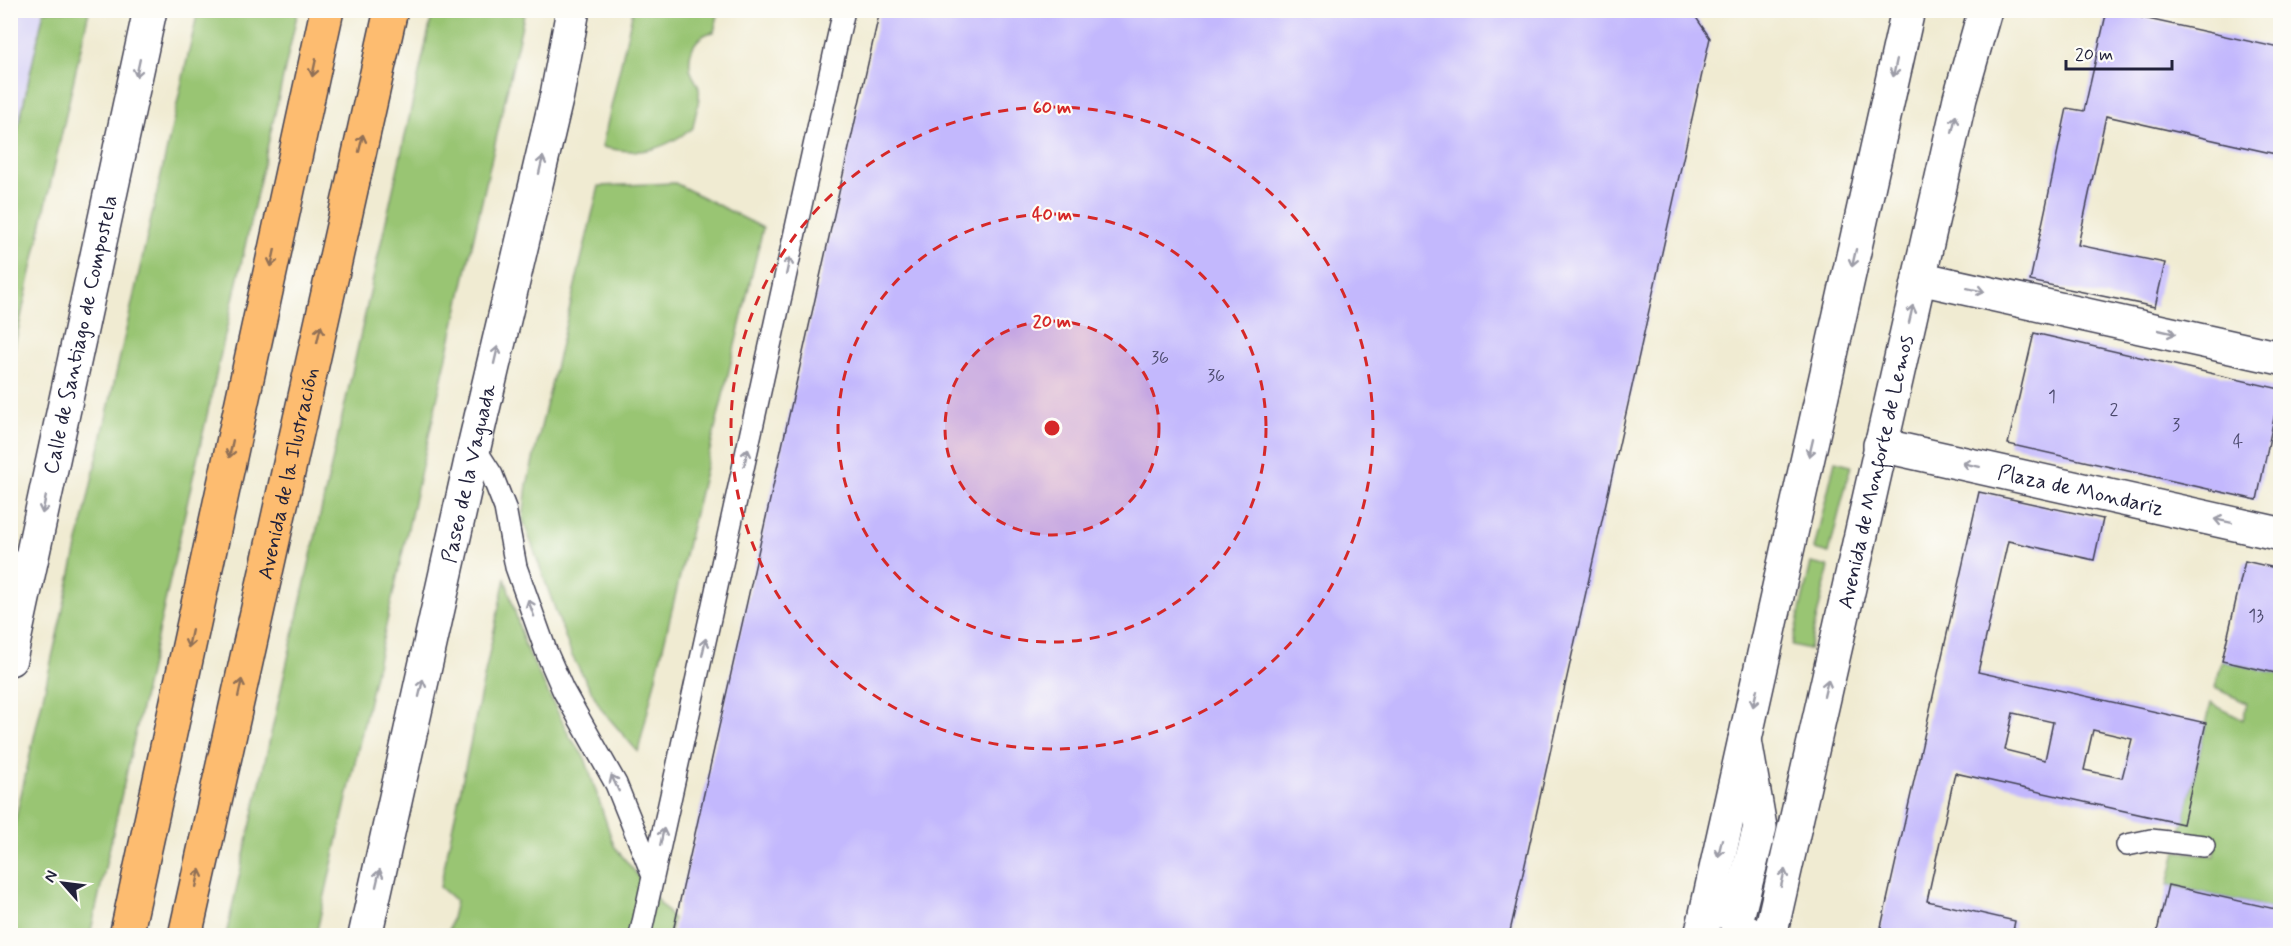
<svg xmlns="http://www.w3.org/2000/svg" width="2291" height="946" viewBox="0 0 2291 946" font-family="Mynerve,sans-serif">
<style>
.built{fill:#dad6f7}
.green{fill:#99c573;stroke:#5e7457;stroke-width:1.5}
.building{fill:#c3b8fd;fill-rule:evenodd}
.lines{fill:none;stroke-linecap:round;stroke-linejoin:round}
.service-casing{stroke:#414052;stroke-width:24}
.minor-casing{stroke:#414052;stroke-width:36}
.tertiary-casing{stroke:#414052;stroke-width:36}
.trunk-casing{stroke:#414052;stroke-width:36}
.service{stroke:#fff;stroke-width:21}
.minor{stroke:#fff;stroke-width:33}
.tertiary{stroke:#fff;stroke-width:33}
.trunk{stroke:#fdbc70;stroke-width:33}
.oneway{stroke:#9c9ca7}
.oneway2{stroke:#906f56}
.ring{fill:none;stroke:#d62828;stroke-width:3;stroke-dasharray:10 8}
.labels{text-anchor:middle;stroke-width:4.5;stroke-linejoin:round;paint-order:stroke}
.number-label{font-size:18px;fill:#4a486c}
.street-label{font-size:21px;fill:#22223b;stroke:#fdfcf7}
.centre{fill:#d62828;stroke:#fdfcf7;stroke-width:3}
.ring-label{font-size:18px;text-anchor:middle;font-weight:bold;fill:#d62828;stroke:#fdfcf7;stroke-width:4.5;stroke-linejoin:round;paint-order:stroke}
</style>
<rect width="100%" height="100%" fill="#fdfcf7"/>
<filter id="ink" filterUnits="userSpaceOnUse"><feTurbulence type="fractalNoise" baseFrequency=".0167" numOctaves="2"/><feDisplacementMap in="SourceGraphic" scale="12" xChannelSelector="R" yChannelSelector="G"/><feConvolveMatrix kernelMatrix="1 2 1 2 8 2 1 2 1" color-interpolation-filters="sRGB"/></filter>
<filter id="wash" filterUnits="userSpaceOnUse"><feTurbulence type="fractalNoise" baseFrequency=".008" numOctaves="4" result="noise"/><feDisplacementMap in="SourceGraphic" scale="24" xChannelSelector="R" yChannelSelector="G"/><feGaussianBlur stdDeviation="1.35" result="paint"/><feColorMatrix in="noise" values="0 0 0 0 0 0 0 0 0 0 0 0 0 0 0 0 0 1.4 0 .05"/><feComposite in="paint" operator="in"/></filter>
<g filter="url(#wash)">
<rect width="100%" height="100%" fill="#f0ebd2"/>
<!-- built -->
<path class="built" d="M 11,11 L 44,11 L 11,160 Z"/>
<!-- green -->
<path class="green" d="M 633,10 L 719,11 L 714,32 C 697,34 688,50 690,67 C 690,75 698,82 699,89 C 701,100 694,117 693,128 C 661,151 640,156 602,147 Z
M 44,11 L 89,11 L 11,362 L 11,160 Z
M 198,11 L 298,11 L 90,935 L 11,935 L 11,839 Z
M 433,11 L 525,11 L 316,935 L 226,935 Z
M 675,183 L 763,228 L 638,752 L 602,710 L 572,656 L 523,520 L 527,485 L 599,186 Z
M 1835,461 L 1851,465 L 1829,553 L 1814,549 Z
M 1811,563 L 1829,567 L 1809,649 L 1792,645 Z
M 505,578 L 525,646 L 570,737 L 585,758 L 614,846 L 673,919 L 669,935 L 448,935 L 456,901 L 440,887 Z
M 2222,661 L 2280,674 L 2280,910 L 2168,885 L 2176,851 L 2214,856 L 2216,842 L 2180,836 L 2211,703 L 2243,720 L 2247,703 L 2215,688 Z"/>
<g id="blocks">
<!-- building -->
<path class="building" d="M 880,10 L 1691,10 L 1710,38 L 1509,936 L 672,936 Z
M 2107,10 L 2280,48 L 2280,155 L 2106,116 L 2078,245 L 2165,263 L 2155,307 L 2030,281 L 2067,108 L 2084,111 Z
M 2034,333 L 2280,389 L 2257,500 L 2008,444 Z
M 1979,492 L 2103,519 L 2094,560 L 2008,541 L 1978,672 L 2206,723 L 2183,824 L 1955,773 L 1927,901 L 2015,921 L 2012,936 L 1879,936 ZM 2013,713 L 2053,722 L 2045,760 L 2005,750 ZM 2093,730 L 2132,739 L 2122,778 L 2084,770 Z
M 2245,561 L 2280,569 L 2280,674 L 2222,661 Z
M 2168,885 L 2280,910 L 2280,936 L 2156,936 Z"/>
</g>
</g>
<g filter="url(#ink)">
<use href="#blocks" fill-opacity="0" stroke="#414052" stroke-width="1.5"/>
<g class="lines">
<!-- service casing -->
<g class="service-casing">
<path id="service" d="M 474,447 L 492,475 L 505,508 L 516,567 L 546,651 L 563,690 L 616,784 L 653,876
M 2127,845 L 2151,840 L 2204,846
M 640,936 L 844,10"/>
</g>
<!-- minor casing -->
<g class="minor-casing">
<g id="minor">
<path d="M 1919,278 L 2280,358"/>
<path id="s1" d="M 1880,445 L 2280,534"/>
<path id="s2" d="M 10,659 L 150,10"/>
<path d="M 1745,740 L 1760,827 L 1736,922 L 1748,934 L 1758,936"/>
<path id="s3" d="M 365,936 L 474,447 L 557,95 L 573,10"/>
</g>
</g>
<!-- tertiary casing -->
<g class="tertiary-casing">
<g id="tertiary">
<path d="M 1701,936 L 1908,10"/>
<path id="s4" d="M 1770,936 L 1960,98 L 1985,10"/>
</g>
</g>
<!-- trunk casing -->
<g class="trunk-casing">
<g id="trunk">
<path d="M 126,936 L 327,10"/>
<path id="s5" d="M 185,936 L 391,10"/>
</g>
</g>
<!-- service -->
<use href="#service" class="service"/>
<!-- minor -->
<use href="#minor" class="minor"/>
<!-- tertiary -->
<use href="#tertiary" class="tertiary"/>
<!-- trunk -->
<use href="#trunk" class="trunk"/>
</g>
<!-- one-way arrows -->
<defs><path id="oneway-shaft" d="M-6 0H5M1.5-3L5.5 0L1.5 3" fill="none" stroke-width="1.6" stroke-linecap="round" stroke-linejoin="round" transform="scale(1.5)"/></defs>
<g class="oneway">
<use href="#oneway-shaft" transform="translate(138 68) rotate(102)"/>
<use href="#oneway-shaft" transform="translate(1895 68) rotate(102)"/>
<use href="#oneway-shaft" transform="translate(1954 124) rotate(-77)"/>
<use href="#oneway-shaft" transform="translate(541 165) rotate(-77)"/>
<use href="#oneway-shaft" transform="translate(1854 258) rotate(103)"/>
<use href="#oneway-shaft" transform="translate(788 266) rotate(-78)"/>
<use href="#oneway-shaft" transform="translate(1976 290) rotate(12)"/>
<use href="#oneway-shaft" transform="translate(1911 314) rotate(-77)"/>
<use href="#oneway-shaft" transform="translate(2167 332) rotate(13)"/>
<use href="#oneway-shaft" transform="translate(496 355) rotate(-77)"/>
<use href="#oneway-shaft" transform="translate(1811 448) rotate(103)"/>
<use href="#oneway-shaft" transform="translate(746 457) rotate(-78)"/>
<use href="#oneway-shaft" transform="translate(1971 465) rotate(-168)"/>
<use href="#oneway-shaft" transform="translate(44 505) rotate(102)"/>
<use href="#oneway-shaft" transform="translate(2223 521) rotate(-168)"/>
<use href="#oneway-shaft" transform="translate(531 608) rotate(-110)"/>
<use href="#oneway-shaft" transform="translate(704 647) rotate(-78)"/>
<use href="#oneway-shaft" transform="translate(421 688) rotate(-77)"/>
<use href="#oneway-shaft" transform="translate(1826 688) rotate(-77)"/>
<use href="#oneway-shaft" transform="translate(1755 698) rotate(103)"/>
<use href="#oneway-shaft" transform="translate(615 783) rotate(-115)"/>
<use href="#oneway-shaft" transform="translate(662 837) rotate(-78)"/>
<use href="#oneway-shaft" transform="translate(1720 848) rotate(103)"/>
<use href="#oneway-shaft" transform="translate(378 878) rotate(-77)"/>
<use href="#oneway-shaft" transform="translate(1783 878) rotate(-77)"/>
</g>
<g class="oneway2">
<use href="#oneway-shaft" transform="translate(314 68) rotate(102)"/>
<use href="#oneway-shaft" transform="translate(361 143) rotate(-77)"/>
<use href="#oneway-shaft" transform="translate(273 258) rotate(102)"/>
<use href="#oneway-shaft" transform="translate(319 334) rotate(-77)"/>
<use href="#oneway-shaft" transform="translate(231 449) rotate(102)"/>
<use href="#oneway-shaft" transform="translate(190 639) rotate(102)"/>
<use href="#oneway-shaft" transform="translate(240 688) rotate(-78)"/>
<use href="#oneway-shaft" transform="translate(198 878) rotate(-78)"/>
</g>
</g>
<!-- distance rings -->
<circle cx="1052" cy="428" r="107" fill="#d62828" fill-opacity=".12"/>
<g class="ring">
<circle cx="1052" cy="428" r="107"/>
<circle cx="1052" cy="428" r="214"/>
<circle cx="1052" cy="428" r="321"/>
</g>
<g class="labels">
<!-- number labels -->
<g class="number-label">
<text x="1160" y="363">36</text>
<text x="1216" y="381">36</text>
<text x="2052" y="402">1</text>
<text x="2114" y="415">2</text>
<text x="2176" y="430">3</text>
<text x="2238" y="447">4</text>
<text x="2256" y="621">13</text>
</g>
<!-- street labels -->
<g class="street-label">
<text dy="7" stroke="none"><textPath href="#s2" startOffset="332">Calle de Santiago de Compostela</textPath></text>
<text dy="7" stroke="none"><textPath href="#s4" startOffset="476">Avenida de Monforte de Lemos</textPath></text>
<text dy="7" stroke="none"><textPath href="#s5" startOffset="474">Avenida de la Ilustración</textPath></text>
<text dy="7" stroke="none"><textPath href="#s3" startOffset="474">Paseo de la Vaguada</textPath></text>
<text dy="7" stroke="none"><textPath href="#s1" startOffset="206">Plaza de Mondariz</textPath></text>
</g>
</g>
<circle cx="1052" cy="428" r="9" class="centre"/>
<g class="ring-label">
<text x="1052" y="113">60 m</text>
<text x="1052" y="220">40 m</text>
<text x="1052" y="327">20 m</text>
</g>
<!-- margin -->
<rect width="2291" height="946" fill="none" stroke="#fdfcf7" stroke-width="36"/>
<!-- north arrow -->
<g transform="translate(63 883) rotate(298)" stroke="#fdfcf7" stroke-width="4.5" paint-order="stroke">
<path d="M0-4.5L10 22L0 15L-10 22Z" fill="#22223b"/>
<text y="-9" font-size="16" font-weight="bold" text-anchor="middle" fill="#22223b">N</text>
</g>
<!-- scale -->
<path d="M2066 60v9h106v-9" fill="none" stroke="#22223b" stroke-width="3"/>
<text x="2075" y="60" font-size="18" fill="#22223b" stroke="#fdfcf7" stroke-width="4.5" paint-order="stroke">20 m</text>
</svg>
